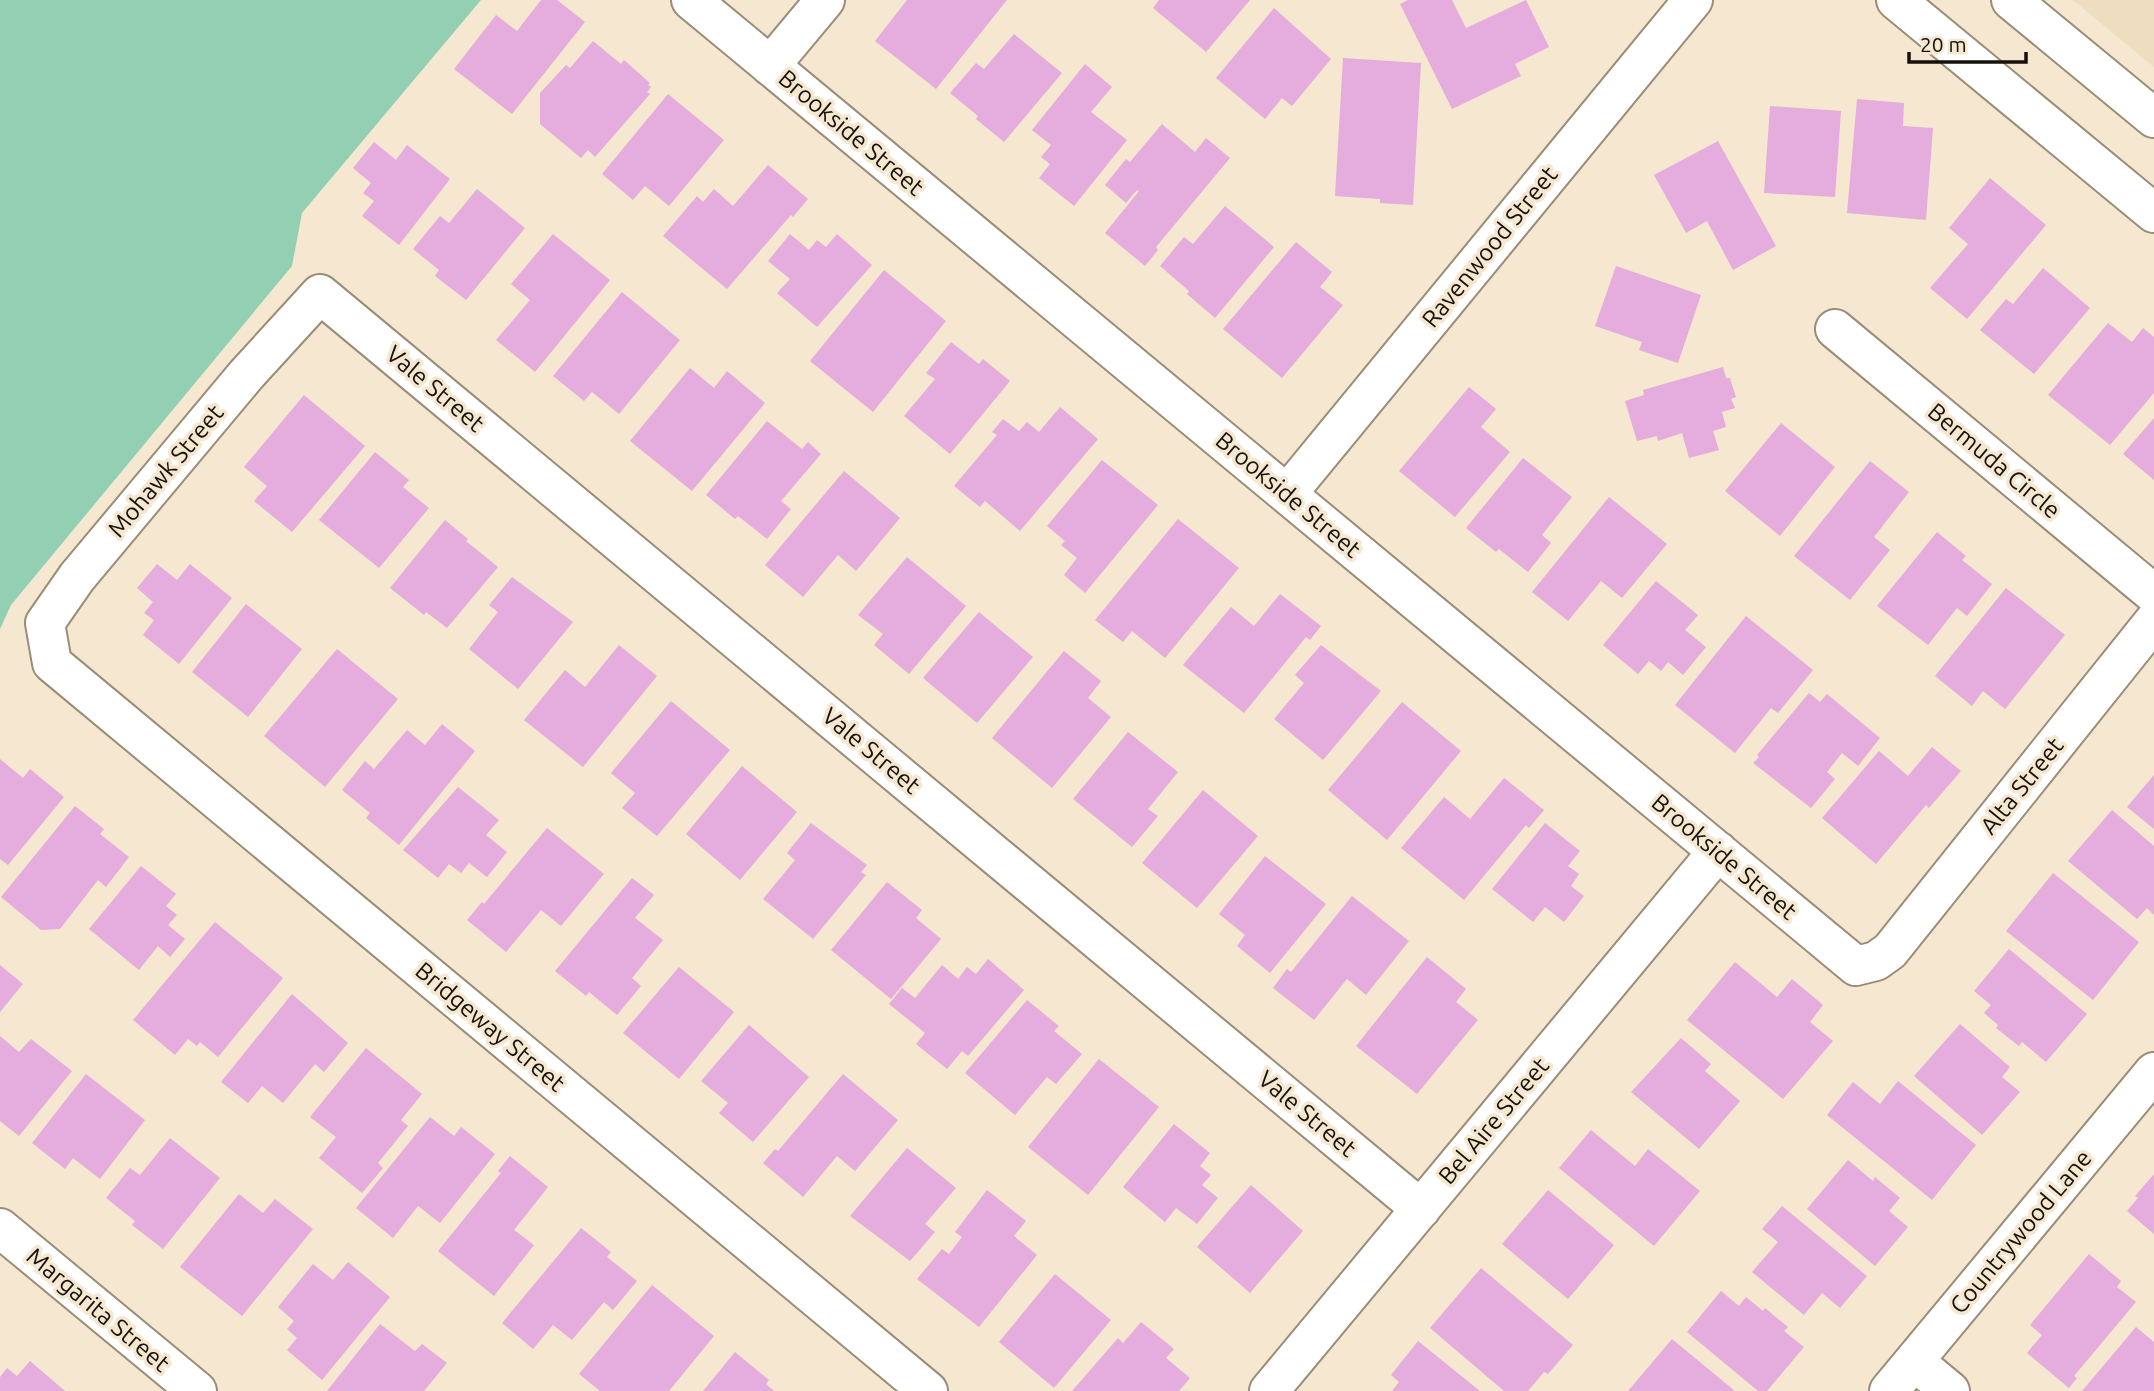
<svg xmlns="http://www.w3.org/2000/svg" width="2154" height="1391" viewBox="0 0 2154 1391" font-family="Ubuntu,sans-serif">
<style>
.built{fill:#efddbf}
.green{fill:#93d0b3}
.building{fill:#e5acde}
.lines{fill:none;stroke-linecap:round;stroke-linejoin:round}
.minor-casing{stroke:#9a8d78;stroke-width:42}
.major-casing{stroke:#9a8d78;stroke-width:42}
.minor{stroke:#fff;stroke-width:38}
.major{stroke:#fff;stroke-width:38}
.labels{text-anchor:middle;stroke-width:7;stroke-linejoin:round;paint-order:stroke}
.street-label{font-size:24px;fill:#161109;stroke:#f5e7d0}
</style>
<rect width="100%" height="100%" fill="#f5e7d0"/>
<!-- built -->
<path class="built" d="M 2073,0 L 2154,0 L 2154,67 Z"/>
<!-- green -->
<path class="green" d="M 0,0 L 481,0 L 302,213 L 292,266 L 11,605 L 0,629 Z"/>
<!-- building -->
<path class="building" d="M 541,0 L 557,0 L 585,22 L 512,114 L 454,69 L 496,15 L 517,31 Z
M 907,0 L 1007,0 L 936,89 L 875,41 Z
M 1159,0 L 1250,0 L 1206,52 L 1153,8 Z
M 1408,0 L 1452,0 L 1466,28 L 1526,0 L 1549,47 L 1515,64 L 1521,76 L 1452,109 L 1400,4 Z
M 1274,8 L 1331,59 L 1292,106 L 1282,98 L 1265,119 L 1216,78 Z
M 1014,34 L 1062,73 L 1004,142 L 976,119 L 978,116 L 950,93 L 976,63 L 984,69 Z
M 593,41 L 621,64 L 624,60 L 650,83 L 648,85 L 651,87 L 647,92 L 650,94 L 595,157 L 588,150 L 581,158 L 540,124 L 540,93 L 566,65 L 570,68 Z
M 1343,58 L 1421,63 L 1413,205 L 1380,203 L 1380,199 L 1335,196 Z
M 1085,64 L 1112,87 L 1091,112 L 1127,140 L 1074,206 L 1039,178 L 1050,164 L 1041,157 L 1051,145 L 1032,130 Z
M 668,94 L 724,140 L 669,206 L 645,186 L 633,200 L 602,174 Z
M 1857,99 L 1904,103 L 1903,126 L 1933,128 L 1926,220 L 1847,213 Z
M 1770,106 L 1841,111 L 1835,197 L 1764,193 Z
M 1162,124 L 1195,152 L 1206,138 L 1230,158 L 1156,247 L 1158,250 L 1145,266 L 1105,233 L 1139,191 L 1137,190 L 1126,203 L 1105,185 L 1126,159 L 1130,162 Z
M 1718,141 L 1776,246 L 1733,270 L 1707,221 L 1686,233 L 1654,175 Z
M 374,142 L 396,160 L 407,145 L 450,179 L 399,245 L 362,216 L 374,201 L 363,193 L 371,183 L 353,168 Z
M 768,165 L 808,199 L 793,217 L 791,215 L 727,289 L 663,236 L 697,196 L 703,202 L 714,189 L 733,206 Z
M 1990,178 L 2046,225 L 1967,319 L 1930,288 L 1968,244 L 1949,228 Z
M 477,189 L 525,228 L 466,300 L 435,276 L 439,270 L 413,249 L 440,216 L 449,223 Z
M 1225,206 L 1274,247 L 1215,318 L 1187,294 L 1189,291 L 1160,266 L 1184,237 L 1193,244 Z
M 553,234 L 610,280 L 535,372 L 496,340 L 530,300 L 511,284 Z
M 790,234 L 809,250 L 817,240 L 826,247 L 837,234 L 872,265 L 817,327 L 777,293 L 790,279 L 768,261 Z
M 1296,242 L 1332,272 L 1320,287 L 1343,305 L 1282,378 L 1223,329 Z
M 1616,266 L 1701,295 L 1678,363 L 1639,350 L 1642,342 L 1595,326 Z
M 2043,268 L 2090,308 L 2034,374 L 1980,330 L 2006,299 L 2013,304 Z
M 884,270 L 946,321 L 873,412 L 810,361 Z
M 622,292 L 680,340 L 619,414 L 592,392 L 584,401 L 553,376 Z
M 2108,323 L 2132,342 L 2143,328 L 2154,337 L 2154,393 L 2110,445 L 2048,395 Z
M 951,342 L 979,364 L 983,359 L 1010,381 L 950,454 L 904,416 L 935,379 L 926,373 Z
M 1723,367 L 1726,378 L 1730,378 L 1736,397 L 1731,399 L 1735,408 L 1722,412 L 1726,427 L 1713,431 L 1719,450 L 1689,458 L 1682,433 L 1658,441 L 1657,436 L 1637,441 L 1625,401 L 1644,395 L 1643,390 Z
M 690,368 L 714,388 L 727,371 L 765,403 L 692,491 L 630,441 Z
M 1469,387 L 1496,409 L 1481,427 L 1510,452 L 1455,517 L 1399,471 Z
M 304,395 L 365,446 L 292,532 L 254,501 L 267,486 L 244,467 Z
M 1060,407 L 1098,439 L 1020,531 L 985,501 L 980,507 L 954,486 L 997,435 L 992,432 L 1003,419 L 1019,431 L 1027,422 L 1039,432 Z
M 2154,418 L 2154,480 L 2123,454 Z
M 767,421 L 802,449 L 808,442 L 821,454 L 781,501 L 791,509 L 767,539 L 738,516 L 735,519 L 706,495 Z
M 1781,423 L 1835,467 L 1780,536 L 1725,491 Z
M 375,452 L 409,480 L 403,487 L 429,508 L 379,568 L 319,520 Z
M 1523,458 L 1572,497 L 1542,535 L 1551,543 L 1528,572 L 1499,549 L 1496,552 L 1466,528 Z
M 1102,460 L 1158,505 L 1085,593 L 1064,575 L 1077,558 L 1061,545 L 1065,541 L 1047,526 Z
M 1870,461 L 1909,492 L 1874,537 L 1890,550 L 1850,600 L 1794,556 Z
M 844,471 L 900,518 L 856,571 L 838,555 L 803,597 L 765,565 Z
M 1609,497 L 1667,544 L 1622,598 L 1601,581 L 1568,621 L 1532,592 Z
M 1178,519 L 1239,568 L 1165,658 L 1132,631 L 1123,642 L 1095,620 Z
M 445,520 L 468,539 L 466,541 L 498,567 L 447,628 L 426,612 L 424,615 L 390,588 Z
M 1937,532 L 1966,556 L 1962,560 L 1992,584 L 1967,616 L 1957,608 L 1928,645 L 1877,606 Z
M 907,557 L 966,606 L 909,674 L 874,645 L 883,634 L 858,615 Z
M 157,564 L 177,580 L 190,564 L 232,598 L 179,664 L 143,635 L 154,620 L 144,613 L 153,602 L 137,588 Z
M 512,577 L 573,622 L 518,689 L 469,649 L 498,612 L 489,605 Z
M 1656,581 L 1698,615 L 1685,630 L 1706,647 L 1683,675 L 1668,662 L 1661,671 L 1649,661 L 1638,674 L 1603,645 Z
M 2006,588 L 2065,635 L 2005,709 L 1983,691 L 1972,706 L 1935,676 Z
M 1280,594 L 1321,626 L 1310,640 L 1306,637 L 1244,713 L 1183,665 L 1231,607 L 1254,626 Z
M 246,604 L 302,649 L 248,717 L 192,672 Z
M 979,612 L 1033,657 L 977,723 L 923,678 Z
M 1746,616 L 1813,670 L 1778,713 L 1771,708 L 1735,753 L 1675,705 Z
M 619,645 L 657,676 L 583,767 L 524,720 L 565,670 L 585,687 Z
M 1321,645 L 1381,691 L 1323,760 L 1274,719 L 1304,683 L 1295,675 Z
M 337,649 L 398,699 L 325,787 L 264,736 Z
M 1064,651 L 1101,681 L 1088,698 L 1111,717 L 1052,788 L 992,738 Z
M 1809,693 L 1820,702 L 1827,694 L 1880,738 L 1858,766 L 1842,753 L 1827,772 L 1835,779 L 1811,808 L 1753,763 L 1759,757 L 1757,755 Z
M 671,701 L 730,750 L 657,836 L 622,808 L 635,793 L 611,773 Z
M 1402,702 L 1461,751 L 1387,840 L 1328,790 Z
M 442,724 L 475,751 L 399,845 L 366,818 L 370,813 L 342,790 L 365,761 L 374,769 L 407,730 L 425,745 Z
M 1128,732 L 1178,772 L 1148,809 L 1158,816 L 1132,847 L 1073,799 Z
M 1932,747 L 1961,771 L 1929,808 L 1926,805 L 1876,864 L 1822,818 L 1879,751 L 1908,776 Z
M 0,759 L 23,778 L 30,769 L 64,797 L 8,865 L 0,859 Z
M 742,766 L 797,812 L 740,880 L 686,834 Z
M 2154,775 L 2154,829 L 2127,807 Z
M 1504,778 L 1544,810 L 1529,828 L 1526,825 L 1464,900 L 1401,848 L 1444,797 L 1470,819 Z
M 458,787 L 499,820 L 486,835 L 507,852 L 487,877 L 469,863 L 461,873 L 449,864 L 438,878 L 403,850 Z
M 1203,790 L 1258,836 L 1197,908 L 1142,863 Z
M 75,806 L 104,829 L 100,834 L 129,857 L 106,887 L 98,880 L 60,929 L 41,930 L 1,897 Z
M 2112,810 L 2154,846 L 2154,915 L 2147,908 L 2137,919 L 2068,861 Z
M 811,823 L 867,865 L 861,872 L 866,875 L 813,939 L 763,899 L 795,860 L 787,853 Z
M 1545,823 L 1580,851 L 1568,866 L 1579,874 L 1571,886 L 1584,896 L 1564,922 L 1545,907 L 1533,922 L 1492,889 Z
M 547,828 L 604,874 L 561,926 L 541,910 L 506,952 L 467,920 L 482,902 L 484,904 Z
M 1265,856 L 1326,904 L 1270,973 L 1237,946 L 1245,935 L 1219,914 Z
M 141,866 L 176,894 L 166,906 L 177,915 L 168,925 L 185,939 L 170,957 L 158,946 L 139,970 L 89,929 Z
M 2053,873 L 2139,942 L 2093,1000 L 2006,931 Z
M 632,878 L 654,895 L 635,918 L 663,940 L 632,978 L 641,986 L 617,1015 L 589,992 L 586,996 L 555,971 Z
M 887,882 L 922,910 L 916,918 L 941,939 L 891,999 L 831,950 Z
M 1352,896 L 1409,941 L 1366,995 L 1347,979 L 1314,1020 L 1273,988 L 1287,969 L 1291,972 Z
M 215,922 L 283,978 L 218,1057 L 200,1042 L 197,1046 L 188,1039 L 175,1055 L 133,1020 Z
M 2009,949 L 2087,1014 L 2046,1062 L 2022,1042 L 2019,1046 L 1996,1028 L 1998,1025 L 1984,1013 L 1991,1005 L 1974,991 Z
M 1427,957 L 1466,989 L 1456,1002 L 1478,1020 L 1417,1094 L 1356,1046 Z
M 988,959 L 1024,990 L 968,1056 L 962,1051 L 947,1069 L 916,1044 L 925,1033 L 889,1004 L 902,988 L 915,998 L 942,965 L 958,979 L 967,967 L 976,974 Z
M 1735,962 L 1777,997 L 1792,979 L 1823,1005 L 1810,1022 L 1833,1041 L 1783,1099 L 1687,1020 Z
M 0,965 L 23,984 L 0,1012 Z
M 679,967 L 734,1012 L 679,1079 L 623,1033 Z
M 292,994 L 348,1043 L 324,1072 L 315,1064 L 283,1103 L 262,1086 L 248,1103 L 221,1082 Z
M 1027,1000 L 1059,1026 L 1054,1031 L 1082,1054 L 1056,1084 L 1047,1077 L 1015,1115 L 965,1073 Z
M 1960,1024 L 2010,1067 L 2002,1077 L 2020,1092 L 1982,1135 L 1914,1076 Z
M 749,1025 L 809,1077 L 753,1142 L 719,1113 L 728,1103 L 701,1081 Z
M 0,1036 L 19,1052 L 31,1039 L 72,1071 L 19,1136 L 0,1121 Z
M 1681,1038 L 1711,1064 L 1705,1071 L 1740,1101 L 1699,1149 L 1631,1092 Z
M 366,1048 L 422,1094 L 401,1120 L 408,1126 L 378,1163 L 383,1168 L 362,1193 L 319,1158 L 336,1137 L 310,1117 Z
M 1099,1059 L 1159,1107 L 1088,1195 L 1028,1147 Z
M 86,1074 L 145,1120 L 100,1179 L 73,1158 L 65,1169 L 32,1143 Z
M 843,1074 L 898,1120 L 855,1171 L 837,1156 L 803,1197 L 763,1163 L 775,1149 L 778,1151 Z
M 1898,1081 L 1976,1145 L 1932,1200 L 1827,1115 L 1853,1082 L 1880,1104 Z
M 430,1117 L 454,1136 L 461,1127 L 495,1154 L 440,1223 L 418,1206 L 393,1238 L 356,1208 Z
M 1174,1124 L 1210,1153 L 1200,1166 L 1211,1175 L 1202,1185 L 1218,1198 L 1197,1224 L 1176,1208 L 1165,1222 L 1123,1187 Z
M 1591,1130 L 1635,1166 L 1648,1149 L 1700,1191 L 1654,1246 L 1559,1168 Z
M 170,1138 L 220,1178 L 163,1249 L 132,1225 L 135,1221 L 106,1198 L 130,1168 L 140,1175 Z
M 907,1148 L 956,1188 L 925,1224 L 935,1232 L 910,1261 L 850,1216 Z
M 510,1156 L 548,1187 L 514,1230 L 534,1245 L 494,1296 L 438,1251 L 501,1173 L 498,1171 Z
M 1848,1160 L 1873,1181 L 1875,1177 L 1900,1198 L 1889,1211 L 1908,1227 L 1875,1266 L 1807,1209 Z
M 2154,1174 L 2154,1234 L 2127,1211 L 2138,1198 L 2135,1196 Z
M 1251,1185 L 1303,1231 L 1250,1293 L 1197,1247 Z
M 987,1190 L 1026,1221 L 1014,1236 L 1037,1255 L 979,1327 L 917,1279 L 942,1249 L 949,1254 L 962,1237 L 955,1232 Z
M 1548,1190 L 1614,1245 L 1568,1299 L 1502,1244 Z
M 239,1194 L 263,1213 L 275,1199 L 313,1229 L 242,1316 L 180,1267 Z
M 1782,1206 L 1867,1276 L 1840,1308 L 1822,1293 L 1804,1315 L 1752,1272 L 1778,1242 L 1762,1229 Z
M 581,1228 L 611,1252 L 607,1257 L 637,1281 L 613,1310 L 604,1302 L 572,1340 L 553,1325 L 533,1349 L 502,1323 Z
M 2089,1254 L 2121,1281 L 2117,1287 L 2136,1302 L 2074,1376 L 2077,1378 L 2069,1388 L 2027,1353 L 2042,1335 L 2030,1325 Z
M 348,1262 L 390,1297 L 322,1380 L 287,1350 L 297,1338 L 287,1329 L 294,1321 L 278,1307 L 313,1264 L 333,1280 Z
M 1481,1268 L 1573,1345 L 1548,1374 L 1544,1372 L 1528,1391 L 1504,1391 L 1430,1328 Z
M 1055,1274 L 1111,1320 L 1054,1388 L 999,1342 Z
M 652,1285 L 714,1336 L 669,1391 L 600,1391 L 579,1374 Z
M 1721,1291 L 1739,1306 L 1746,1297 L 1763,1311 L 1765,1308 L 1788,1327 L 1784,1331 L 1804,1347 L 1767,1391 L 1758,1391 L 1687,1332 Z
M 1141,1322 L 1174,1349 L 1166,1358 L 1190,1378 L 1179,1391 L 1072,1391 L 1118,1338 L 1123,1343 Z
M 380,1324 L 415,1351 L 422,1344 L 447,1363 L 424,1391 L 327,1391 Z
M 2136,1327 L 2154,1342 L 2154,1391 L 2082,1391 Z
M 1672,1339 L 1735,1391 L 1628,1391 Z
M 1418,1341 L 1480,1391 L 1392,1391 L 1399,1382 L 1391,1375 Z
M 735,1352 L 769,1380 L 766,1384 L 774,1391 L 703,1391 Z
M 30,1361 L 65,1391 L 0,1391 L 0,1377 L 7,1368 L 17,1376 Z"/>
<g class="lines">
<!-- minor casing -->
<g class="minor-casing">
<path id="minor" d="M 691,0 L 1856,966 L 1876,961 L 1890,951 L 2154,621
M 770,66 L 825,0
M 1835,329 L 2154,594
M 1287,494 L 1693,0
M 0,1228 L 197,1391
M 1914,1361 L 1950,1391
M 928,1391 L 52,663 L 45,623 L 77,577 L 246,375 L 320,294 L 1421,1209
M 1269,1391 L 1718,851
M 1889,1391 L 2154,1072"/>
</g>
<!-- major casing -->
<g class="major-casing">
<path id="major" d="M 1896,0 L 2154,213
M 2011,0 L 2154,118"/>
</g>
<!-- minor -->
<use href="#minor" class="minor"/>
<!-- major -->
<use href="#major" class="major"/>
</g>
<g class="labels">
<!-- street labels -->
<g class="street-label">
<text transform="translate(851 133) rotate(40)" y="8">Brookside Street</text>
<text transform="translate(1490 247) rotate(-51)" y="8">Ravenwood Street</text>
<text transform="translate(435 389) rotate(40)" y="8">Vale Street</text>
<text transform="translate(1994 461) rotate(40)" y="8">Bermuda Circle</text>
<text transform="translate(166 471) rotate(-50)" y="8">Mohawk Street</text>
<text transform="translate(1288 495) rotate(40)" y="8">Brookside Street</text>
<text transform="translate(871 751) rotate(40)" y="8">Vale Street</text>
<text transform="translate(2022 786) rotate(-51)" y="8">Alta Street</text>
<text transform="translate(1724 857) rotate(40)" y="8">Brookside Street</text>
<text transform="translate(490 1027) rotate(40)" y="8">Bridgeway Street</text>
<text transform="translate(1307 1114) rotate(40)" y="8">Vale Street</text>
<text transform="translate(1494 1121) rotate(-50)" y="8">Bel Aire Street</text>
<text transform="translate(2021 1232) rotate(-50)" y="8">Countrywood Lane</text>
<text transform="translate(98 1310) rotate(40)" y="8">Margarita Street</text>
</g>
</g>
<!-- scale -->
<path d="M1909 52v10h117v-10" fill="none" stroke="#161109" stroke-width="3.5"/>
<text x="1920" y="52" font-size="21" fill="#161109" stroke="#f5e7d0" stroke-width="5" paint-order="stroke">20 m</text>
</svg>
